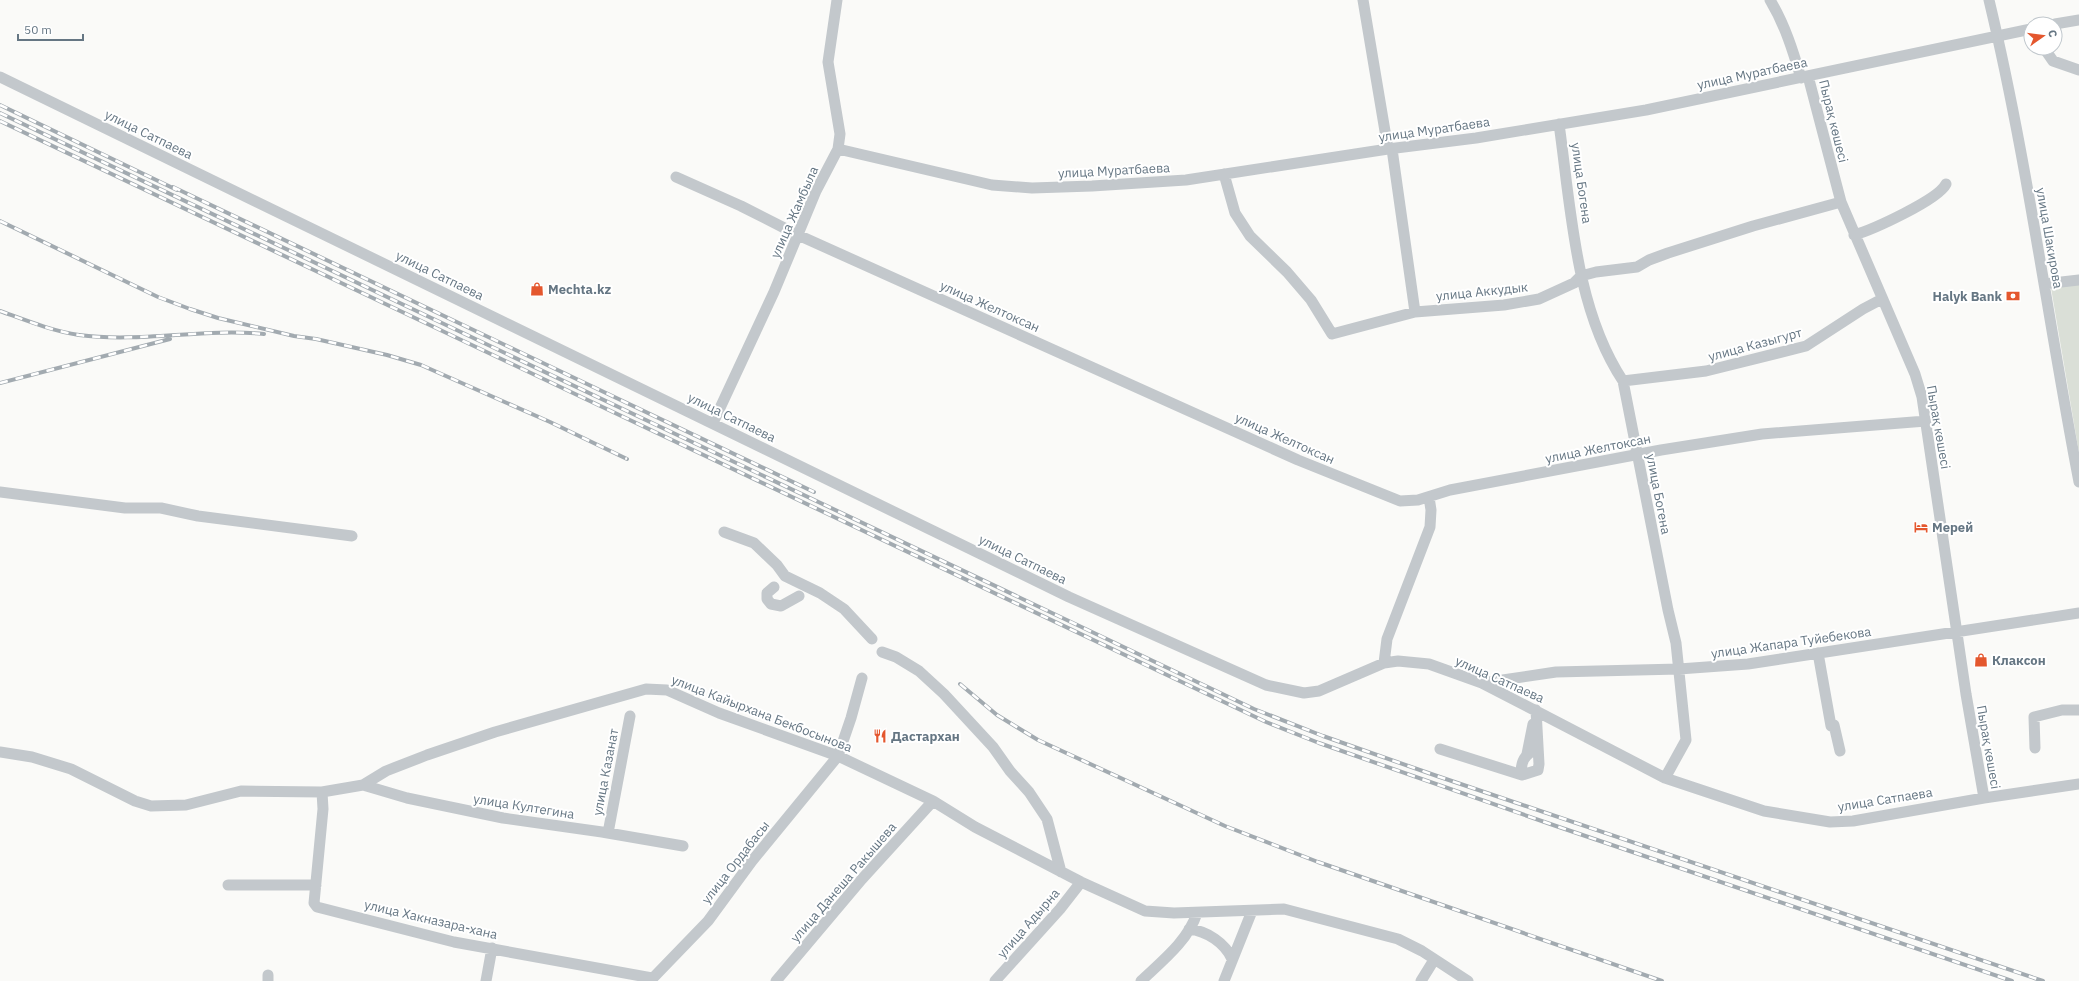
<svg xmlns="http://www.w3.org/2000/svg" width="2079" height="981" viewBox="0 0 2079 981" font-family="'IBM Plex Sans',sans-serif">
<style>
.green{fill:#dadfd7}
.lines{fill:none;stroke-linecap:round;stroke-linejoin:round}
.minor{stroke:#c3c8cc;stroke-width:11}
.rail-casing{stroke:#a2aab0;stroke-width:4}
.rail{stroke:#fff;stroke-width:2.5;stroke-dasharray:8;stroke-linecap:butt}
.labels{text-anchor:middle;stroke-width:4;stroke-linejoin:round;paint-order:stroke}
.street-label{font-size:13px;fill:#657683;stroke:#fff}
.poi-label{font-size:13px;font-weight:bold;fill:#657683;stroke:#fff;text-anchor:start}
</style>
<rect width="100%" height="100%" fill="#fafaf8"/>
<!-- green -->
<path class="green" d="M 2079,281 L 2079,453 L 2051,288 Z"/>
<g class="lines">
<!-- minor -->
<path class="minor" d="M 1363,0 L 1388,149
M 1770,0 C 1785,25 1793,51 1801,78
M 1989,0 C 2027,159 2048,321 2079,482
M 2055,24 L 2079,20
M 2044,48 L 2053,61 L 2079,70
M 1808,76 L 1841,202 L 1915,374 L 1922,397 L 1966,694 L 1984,798
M 0,77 L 1069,597 L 1266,685 L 1304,693 L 1319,691 L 1384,663 L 1398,661 L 1429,664 L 1482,683 L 1665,778 L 1764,811 L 1830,822 L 1853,821 L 1984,798 L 2079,784
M 1559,124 C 1571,208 1575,309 1623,381 L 1668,610 L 1676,643 L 1686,740 L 1665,778
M 838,149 L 992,185 L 1032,188 L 1092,186 L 1186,180 L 1388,149 L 1476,138 L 1646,110 L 2031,29
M 1392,149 L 1415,312
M 1224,174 L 1235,213 L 1250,236 L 1287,272 L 1311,300 L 1332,334 L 1415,312 L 1504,305 L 1539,299 L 1574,283 L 1581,276 L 1596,272 L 1637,267 L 1649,260 L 1668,253 L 1753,226 L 1841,202
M 676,177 L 741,206 L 798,235 L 1298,460 L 1400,501 L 1418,500 L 1450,490 L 1661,450 L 1762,434 L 1926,421
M 1854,235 C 1872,230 1938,200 1946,184
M 2044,284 L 2079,280
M 1623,381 L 1706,371 L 1806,346 L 1863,309 L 1882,299
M 713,423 L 774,292 L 816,191 L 838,149 L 840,134 L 828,62 L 837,0
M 0,492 L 125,508 L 161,508 L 198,516 L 352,536
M 724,532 L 754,543 L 777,565 L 785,576 L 820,593 L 844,609 L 872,639
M 774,587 L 767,593 L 767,599 L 771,604 L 781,606 L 799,596
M 882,652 L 896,657 L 919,671 L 944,694 L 993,747 L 1010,771 L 1029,792 L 1047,819 L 1061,872
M 1818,653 L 1831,726
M 1384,663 L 1387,639 L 1430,527 L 1431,510 L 1429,497
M 1482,683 L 1556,672 L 1679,669 L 1748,664 L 2079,613
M 1834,725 L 1840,751
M 2035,748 L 2034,717 L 2062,710 L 2079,710
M 1440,749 L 1522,775 L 1538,770 L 1539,764 L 1536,710
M 0,752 L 32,757 L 71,769 L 135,801 L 151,806 L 186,805 L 241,791 L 322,792 L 363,785 L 386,771 L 427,755 L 495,732 L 646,689 L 667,690 L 719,713 L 838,756 L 933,801 L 975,827 L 1081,882 L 1145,911 L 1174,913 L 1284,909 L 1398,939 L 1422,951 L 1468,981
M 1527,754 L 1533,724
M 1522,775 C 1520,765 1523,756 1533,751
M 363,785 L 407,798 L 503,818 L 602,832 L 683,846
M 322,792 L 323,809 L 314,903 L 317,907 L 454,942 L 652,978
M 608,833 L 630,716
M 228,885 L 316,885
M 1189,929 C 1207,931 1225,943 1232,959
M 268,981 L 268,975
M 486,981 L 492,948
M 650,981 L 708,921 L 752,861 L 838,756 L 851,718 L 862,678
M 776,981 L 862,879 L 933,801
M 995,981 L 1060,909 L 1081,882
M 1141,981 C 1162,961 1188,941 1197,913
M 1224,981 L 1252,911
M 1421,981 L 1434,960"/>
<!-- rail casing -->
<g class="rail-casing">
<path id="rail" d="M 0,105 L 177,190
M 0,113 L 1254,709 L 1323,736 L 1437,776 L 2043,981
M 0,121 L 1266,722 L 1319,743 L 1556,826 L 2012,981
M 173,187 L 814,492
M 0,221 L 158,297 L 190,309 L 218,318 L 294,336 L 316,339 L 387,355 L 421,365 L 550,422 L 627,459
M 0,311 C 25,320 52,331 79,335 C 140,343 203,328 264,334
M 0,383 L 170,339
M 960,684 L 997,715 L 1038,740 L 1225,826 L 1318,862 L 1662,981"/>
</g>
<!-- rail -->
<use href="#rail" class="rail"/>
</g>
<!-- icons -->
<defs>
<g id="shop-bare" transform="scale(1.08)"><path d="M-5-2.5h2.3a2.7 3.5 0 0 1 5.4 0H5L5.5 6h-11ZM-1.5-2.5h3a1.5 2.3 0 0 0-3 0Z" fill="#e4572e" stroke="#fff" stroke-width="2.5" paint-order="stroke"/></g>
<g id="bank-bare" transform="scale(1.08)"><path d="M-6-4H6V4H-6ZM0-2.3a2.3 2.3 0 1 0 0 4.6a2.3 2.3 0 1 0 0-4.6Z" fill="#e4572e" stroke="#fff" stroke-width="2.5" paint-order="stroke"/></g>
<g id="hotel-bare" transform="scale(1.08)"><path d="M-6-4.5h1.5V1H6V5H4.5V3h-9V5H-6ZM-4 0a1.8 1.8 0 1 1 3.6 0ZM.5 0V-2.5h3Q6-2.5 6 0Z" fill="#e4572e" stroke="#fff" stroke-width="2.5" paint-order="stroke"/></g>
<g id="restaurant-bare" transform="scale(1.08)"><path d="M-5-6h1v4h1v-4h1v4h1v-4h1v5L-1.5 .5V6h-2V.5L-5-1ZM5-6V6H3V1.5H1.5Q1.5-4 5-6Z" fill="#e4572e" stroke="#fff" stroke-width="2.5" paint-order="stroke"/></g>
</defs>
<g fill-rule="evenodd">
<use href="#shop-bare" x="537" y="289"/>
<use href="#bank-bare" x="2013" y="296"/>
<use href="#hotel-bare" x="1921" y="527"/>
<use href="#shop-bare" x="1981" y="660"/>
<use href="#restaurant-bare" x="880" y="736"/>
</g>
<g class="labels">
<!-- street labels -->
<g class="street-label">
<text transform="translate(1752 73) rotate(-12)" y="5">улица Муратбаева</text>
<text transform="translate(1834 121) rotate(76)" y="5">Пырақ көшесі</text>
<text transform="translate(1434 129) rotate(-8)" y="5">улица Муратбаева</text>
<text transform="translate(149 134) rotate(26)" y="5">улица Сатпаева</text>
<text transform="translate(1114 170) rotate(-3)" y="5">улица Муратбаева</text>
<text transform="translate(1582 183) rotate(82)" y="5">улица Богена</text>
<text transform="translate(794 212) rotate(-66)" y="5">улица Жамбыла</text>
<text transform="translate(2050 238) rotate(80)" y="5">улица Шакирова</text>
<text transform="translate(440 275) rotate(26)" y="5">улица Сатпаева</text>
<text transform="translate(1482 291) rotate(-6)" y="5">улица Аккудык</text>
<text transform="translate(990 306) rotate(24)" y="5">улица Желтоксан</text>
<text transform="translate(1755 344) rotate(-15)" y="5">улица Казыгурт</text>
<text transform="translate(732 417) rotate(26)" y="5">улица Сатпаева</text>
<text transform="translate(1939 427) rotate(80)" y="5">Пырақ көшесі</text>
<text transform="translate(1285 438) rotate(24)" y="5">улица Желтоксан</text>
<text transform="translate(1598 448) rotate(-11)" y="5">улица Желтоксан</text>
<text transform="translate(1659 494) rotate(79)" y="5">улица Богена</text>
<text transform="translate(1023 559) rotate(26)" y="5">улица Сатпаева</text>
<text transform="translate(1791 642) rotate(-8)" y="5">улица Жапара Туйебекова</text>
<text transform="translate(1500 679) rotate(24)" y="5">улица Сатпаева</text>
<text transform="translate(762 713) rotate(21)" y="5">улица Кайырхана Бекбосынова</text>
<text transform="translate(1989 747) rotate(80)" y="5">Пырақ көшесі</text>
<text transform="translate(605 772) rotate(-79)" y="5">улица Казанат</text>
<text transform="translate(1885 799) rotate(-9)" y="5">улица Сатпаева</text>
<text transform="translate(524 806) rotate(9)" y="5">улица Култегина</text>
<text transform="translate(735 862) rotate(-52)" y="5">улица Ордабасы</text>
<text transform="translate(843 882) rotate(-49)" y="5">улица Данеша Ракышева</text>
<text transform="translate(431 919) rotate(13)" y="5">улица Хакназара-хана</text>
<text transform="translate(1028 923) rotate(-49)" y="5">улица Адырна</text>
</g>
<!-- poi labels -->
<g class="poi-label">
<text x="548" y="294">Mechta.kz</text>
<text x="2002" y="301" text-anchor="end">Halyk Bank</text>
<text x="1932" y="532">Мерей</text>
<text x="1992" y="665">Клаксон</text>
<text x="891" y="741">Дастархан</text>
</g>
</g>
<!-- north arrow -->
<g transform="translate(2043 36) rotate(76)"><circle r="19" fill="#ffffff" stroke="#c1c8cd"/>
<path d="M0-3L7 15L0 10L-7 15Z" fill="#e4572e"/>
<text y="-6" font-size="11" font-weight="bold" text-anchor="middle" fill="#657683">С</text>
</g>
<!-- scale -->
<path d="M18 34v6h65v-6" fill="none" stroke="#657683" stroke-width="2"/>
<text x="24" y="34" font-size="12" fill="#657683" stroke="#ffffff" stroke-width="3" paint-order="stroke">50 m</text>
</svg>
